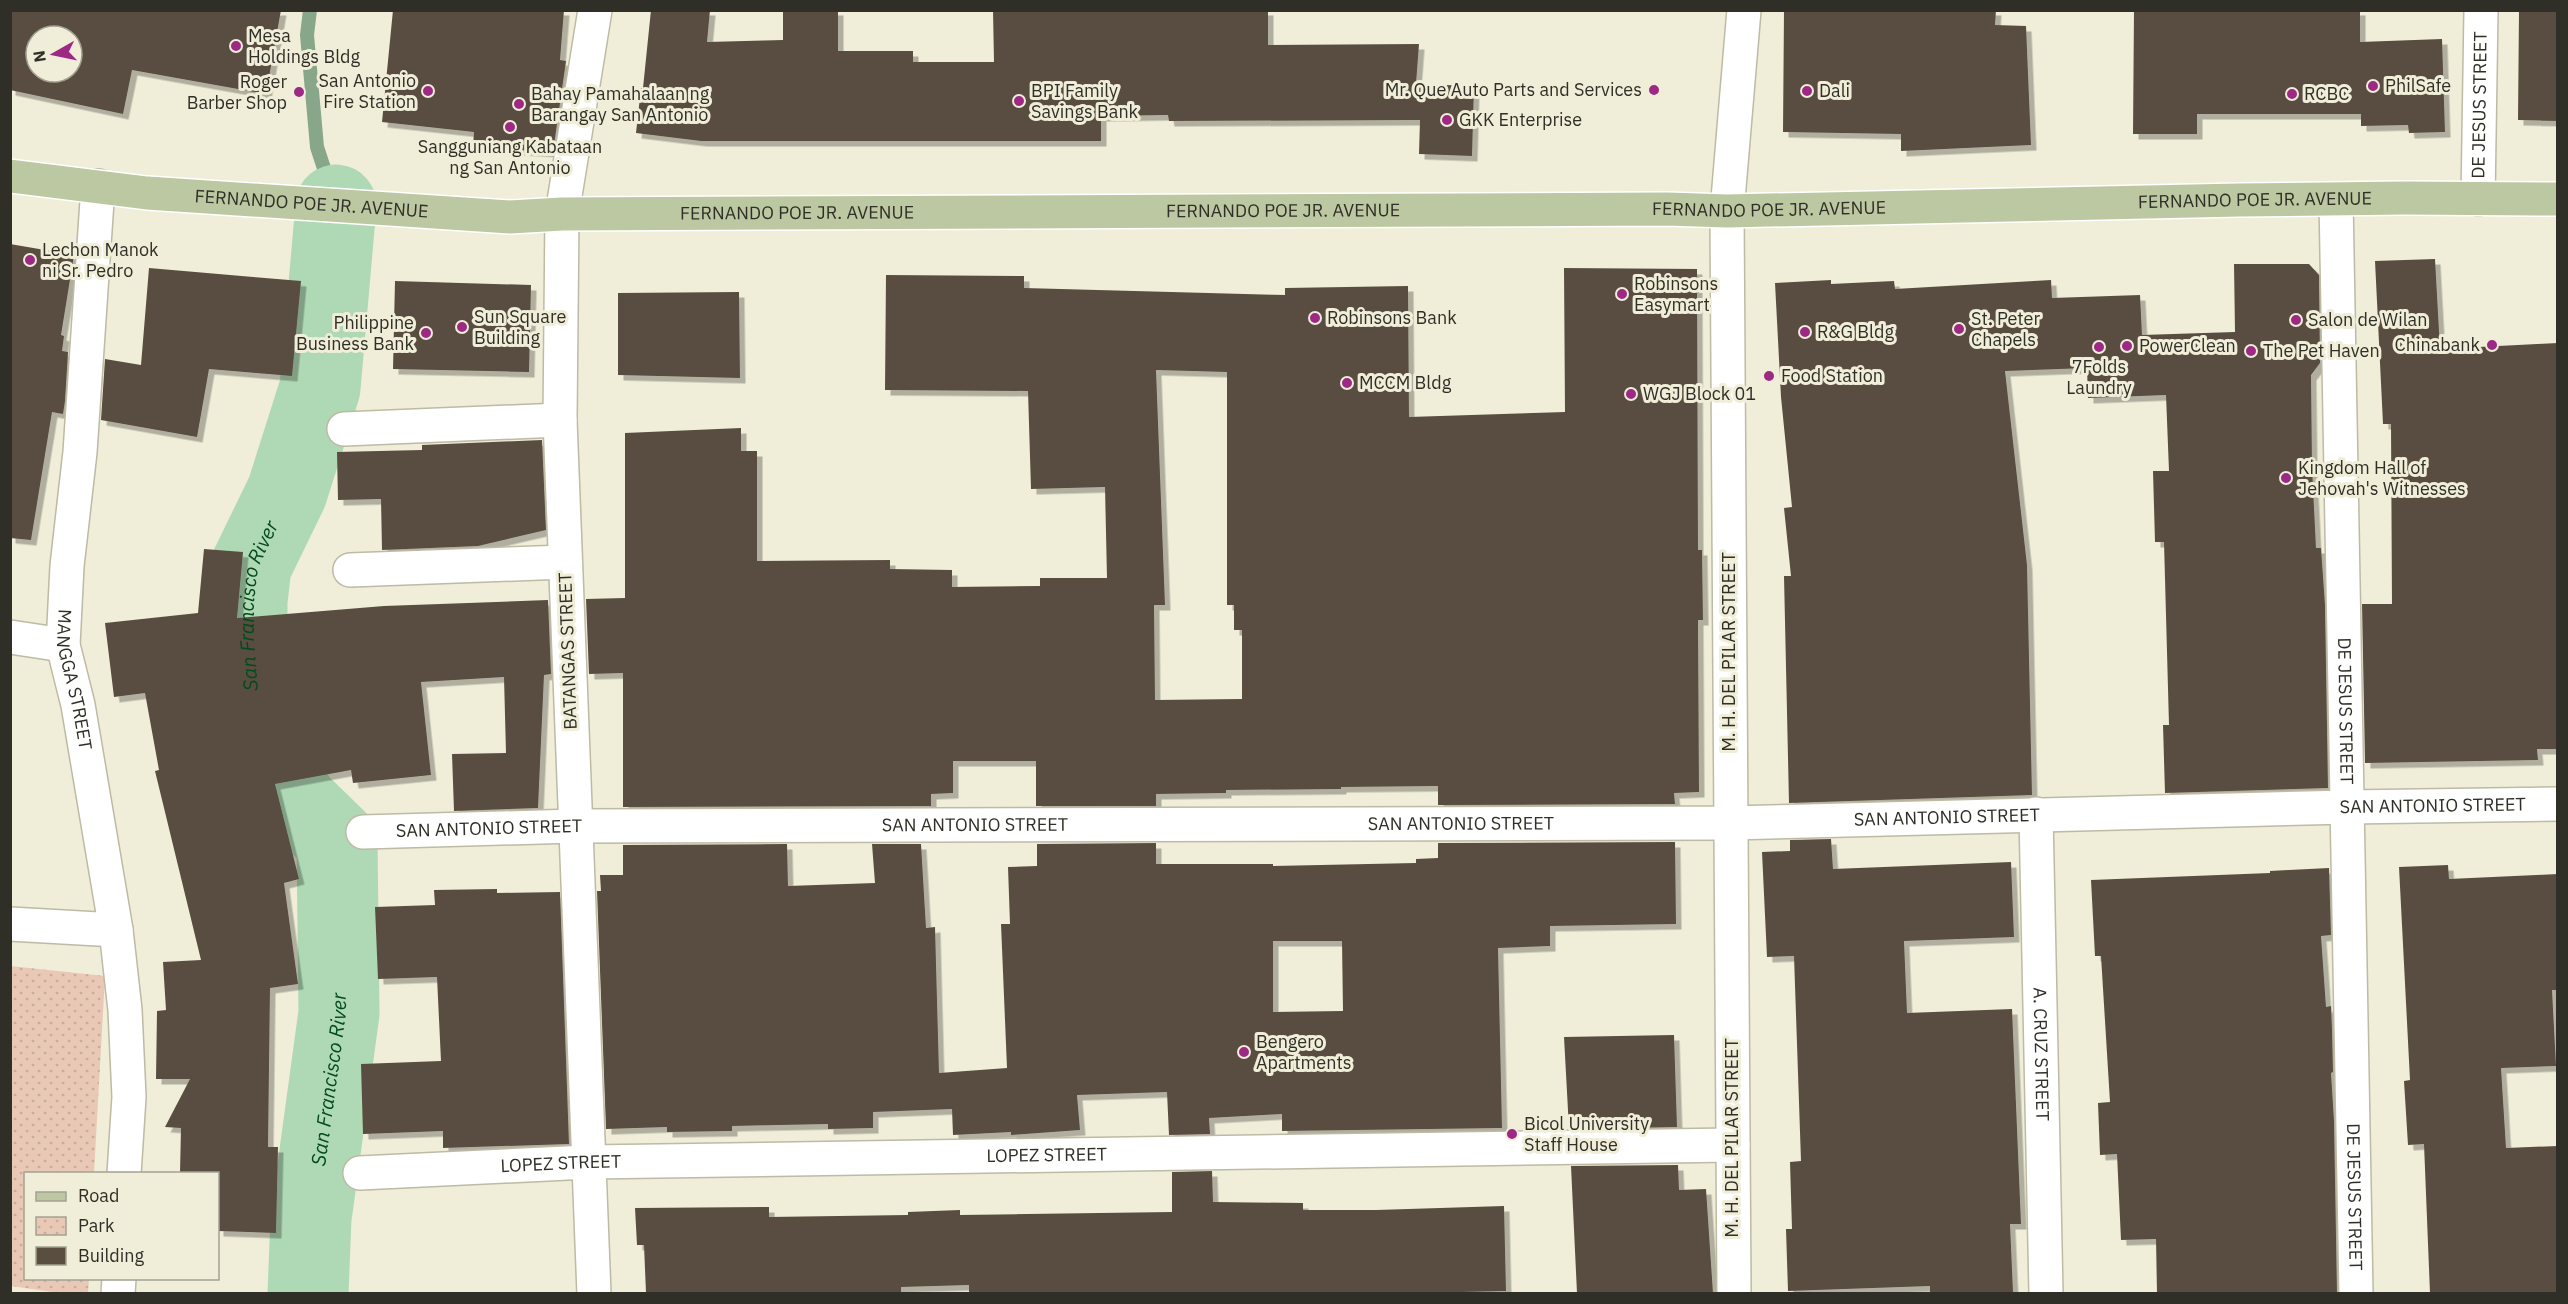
<svg xmlns="http://www.w3.org/2000/svg" width="2568" height="1304" viewBox="0 0 2568 1304" font-family="'IBM Plex Sans',sans-serif">
<style>
.park{fill:url(#park-dots)}
.lines{fill:none;stroke-linecap:round;stroke-linejoin:round}
.stream{stroke:#88a68a;stroke-width:14}
.river{stroke:#aed9b4;stroke-width:81}
.building{fill:#594e3f;fill-rule:evenodd;filter:url(#shadow)}
.minor-casing{stroke:#bdbaa6;stroke-width:36}
.major-casing{stroke:#fff;stroke-width:36}
.minor{stroke:#fff;stroke-width:33}
.major{stroke:#bbc8a1;stroke-width:33}
.poi-dot{fill:#9d2985;stroke:#f0edd8;stroke-width:2}
.labels{text-anchor:middle;stroke-width:6;stroke-linejoin:round;paint-order:stroke}
.poi-label{font-size:18px;fill:#302f27;stroke:#f0edd8;text-anchor:start}
.street-label{font-size:18px;fill:#302f27;stroke:#f0edd8}
.water-label{font-size:20px;font-style:italic;fill:#034a1c;stroke:#f0edd8}
</style>
<defs>
<pattern id="park-dots" width="8" height="8" patternUnits="userSpaceOnUse" patternTransform="scale(1.5)"><rect width="8" height="8" fill="#e9c8b6"/><path d="M2 2h.1M6 6h.1" fill="none" stroke="#c8ac9c" stroke-width="1.8" stroke-linecap="round"/></pattern>
<filter id="shadow"><feDropShadow dx="5.5" dy="5.5" stdDeviation="0" flood-color="#0004"/></filter>
</defs>
<rect width="100%" height="100%" fill="#f0edd8"/>
<!-- park -->
<path class="park" d="M 10,966 L 105,976 L 94,1173 L 26,1174 L 26,1278 L 89,1279 L 88,1293 L 59,1293 L 11,1286 Z"/>
<g class="lines">
<!-- stream -->
<path class="stream" d="M 310,10 L 307,35 L 317,147 L 336,205"/>
<!-- river -->
<path class="river" id="s1" d="M 308,1294 L 311,1218 L 339,1013 L 337,841 L 298,803 L 265,751 L 252,703 L 247,640 L 247,601 L 251,566 L 287,492 L 320,388 L 336,205"/>
</g>
<!-- building -->
<path class="building" d="M 10,10 L 281,10 L 266,94 L 132,70 L 123,114 L 10,90 ZM 36,36 L 72,36 L 72,72 L 36,72 Z
M 393,10 L 564,10 L 560,60 L 566,61 L 553,152 L 473,147 L 474,132 L 382,122 Z
M 651,10 L 710,10 L 707,42 L 783,40 L 783,10 L 838,10 L 838,51 L 913,51 L 913,62 L 994,62 L 993,10 L 1268,10 L 1268,45 L 1419,44 L 1416,84 L 1474,86 L 1472,156 L 1419,154 L 1420,120 L 1169,121 L 1168,115 L 1101,116 L 1101,141 L 701,141 L 636,133 L 641,88 L 643,88 Z
M 1784,10 L 1996,10 L 1995,25 L 2026,26 L 2031,145 L 1901,151 L 1901,134 L 1783,132 Z
M 2134,10 L 2360,10 L 2360,42 L 2442,39 L 2445,132 L 2409,133 L 2408,125 L 2361,126 L 2361,114 L 2197,114 L 2197,134 L 2133,134 Z
M 2519,11 L 2558,12 L 2558,121 L 2518,120 Z
M 10,244 L 74,255 L 61,335 L 64,336 L 62,351 L 68,352 L 65,401 L 63,414 L 52,412 L 31,540 L 10,538 Z
M 2435,259 L 2440,349 L 2558,343 L 2558,749 L 2537,749 L 2538,760 L 2365,763 L 2362,604 L 2392,604 L 2391,424 L 2383,424 L 2375,261 Z
M 2234,264 L 2309,264 L 2319,275 L 2320,363 L 2311,375 L 2312,467 L 2316,548 L 2321,548 L 2325,605 L 2328,788 L 2165,793 L 2163,725 L 2169,725 L 2164,542 L 2155,542 L 2153,471 L 2169,471 L 2166,395 L 2088,398 L 2087,368 L 2005,371 L 2027,565 L 2032,795 L 1789,803 L 1784,576 L 1791,576 L 1784,508 L 1792,507 L 1781,397 L 1775,283 L 1831,280 L 1831,284 L 1894,281 L 1895,289 L 2051,280 L 2052,298 L 2140,295 L 2142,335 L 2235,332 Z
M 149,268 L 301,281 L 292,376 L 209,369 L 197,437 L 101,420 L 105,359 L 141,365 Z
M 1564,268 L 1697,269 L 1698,550 L 1702,550 L 1703,620 L 1698,620 L 1699,792 L 1674,793 L 1675,804 L 1438,805 L 1438,786 L 1341,787 L 1341,789 L 1226,790 L 1226,793 L 1156,794 L 1156,806 L 1036,806 L 1036,761 L 953,761 L 953,793 L 931,794 L 931,806 L 623,807 L 623,673 L 589,674 L 586,599 L 625,598 L 625,433 L 741,428 L 741,451 L 757,451 L 757,561 L 890,560 L 890,569 L 952,570 L 952,587 L 1040,586 L 1040,578 L 1107,578 L 1105,487 L 1031,489 L 1028,391 L 885,390 L 886,275 L 1024,276 L 1024,288 L 1285,295 L 1285,288 L 1408,286 L 1409,417 L 1565,412 ZM 1156,370 L 1227,372 L 1227,605 L 1234,605 L 1234,630 L 1242,630 L 1242,699 L 1155,700 L 1154,605 L 1165,605 Z
M 395,281 L 531,285 L 529,372 L 393,369 Z
M 739,292 L 740,378 L 618,375 L 618,293 Z
M 542,440 L 546,530 L 478,546 L 382,550 L 381,499 L 338,500 L 337,452 L 422,450 L 422,445 Z
M 204,549 L 243,552 L 237,618 L 384,606 L 548,600 L 551,674 L 544,675 L 538,808 L 454,811 L 452,754 L 506,753 L 504,677 L 421,682 L 431,775 L 353,783 L 351,770 L 275,784 L 299,879 L 284,883 L 298,984 L 270,988 L 268,1147 L 278,1147 L 276,1233 L 218,1231 L 218,1173 L 180,1173 L 181,1128 L 165,1127 L 190,1079 L 156,1079 L 157,1011 L 166,1010 L 163,962 L 201,960 L 155,771 L 159,770 L 145,693 L 114,697 L 105,623 L 198,613 Z
M 1831,839 L 1833,869 L 2011,862 L 2014,937 L 1904,941 L 1907,1013 L 2012,1009 L 2021,1224 L 2010,1224 L 2013,1292 L 1930,1293 L 1930,1286 L 1788,1291 L 1786,1229 L 1792,1229 L 1790,1162 L 1801,1161 L 1794,956 L 1767,957 L 1762,852 L 1790,851 L 1790,840 Z
M 1675,842 L 1676,924 L 1550,926 L 1550,946 L 1498,948 L 1502,1128 L 1282,1131 L 1282,1114 L 1209,1118 L 1210,1134 L 1169,1135 L 1167,1092 L 1077,1095 L 1080,1130 L 1011,1135 L 1011,1132 L 953,1135 L 952,1109 L 873,1112 L 873,1128 L 828,1129 L 828,1124 L 732,1126 L 732,1131 L 667,1132 L 667,1127 L 606,1129 L 597,891 L 601,891 L 600,875 L 623,875 L 623,845 L 787,844 L 788,886 L 875,883 L 872,844 L 921,844 L 926,928 L 935,927 L 939,1073 L 1007,1068 L 1001,924 L 1010,924 L 1008,867 L 1037,866 L 1037,844 L 1156,843 L 1156,864 L 1273,864 L 1273,866 L 1416,863 L 1416,859 L 1438,858 L 1438,843 ZM 1273,941 L 1342,941 L 1343,1011 L 1273,1012 Z
M 2448,865 L 2449,879 L 2558,874 L 2558,990 L 2552,990 L 2556,1066 L 2501,1068 L 2506,1148 L 2558,1146 L 2558,1293 L 2430,1293 L 2424,1144 L 2408,1145 L 2404,1081 L 2410,1080 L 2399,867 Z
M 2329,868 L 2331,935 L 2321,936 L 2326,1007 L 2331,1006 L 2332,1029 L 2333,1072 L 2331,1073 L 2334,1121 L 2337,1293 L 2157,1293 L 2156,1239 L 2121,1240 L 2117,1154 L 2100,1155 L 2098,1103 L 2110,1102 L 2101,956 L 2095,956 L 2091,880 L 2270,873 L 2270,871 Z
M 497,889 L 497,893 L 560,892 L 569,1144 L 443,1148 L 443,1131 L 363,1134 L 361,1064 L 441,1061 L 437,977 L 378,979 L 375,907 L 435,905 L 434,890 Z
M 1674,1035 L 1677,1127 L 1569,1129 L 1564,1037 Z
M 1678,1165 L 1679,1190 L 1706,1189 L 1713,1293 L 1577,1293 L 1571,1166 Z
M 1212,1171 L 1213,1202 L 1303,1203 L 1303,1210 L 1376,1210 L 1504,1206 L 1506,1291 L 1418,1293 L 969,1293 L 969,1285 L 901,1287 L 901,1293 L 646,1293 L 644,1245 L 637,1245 L 635,1208 L 769,1207 L 769,1217 L 908,1215 L 908,1212 L 960,1210 L 960,1215 L 1172,1212 L 1172,1172 Z"/>
<g class="lines">
<!-- minor casing -->
<g class="minor-casing">
<g id="minor">
<path id="s2" d="M 98,186 L 80,452 L 67,566 L 63,645 L 78,705 L 116,930 L 125,1010 L 129,1097 L 124,1174"/>
<path id="s3" d="M 2336,199 L 2356,1294"/>
<path id="s4" d="M 2478,199 L 2481,10"/>
<path d="M 344,429 L 560,420"/>
<path d="M 350,570 L 565,562"/>
<path d="M 10,637 L 63,645"/>
<path id="s5" d="M 2036,814 L 2046,1294"/>
<path id="s6" d="M 363,832 L 575,826 L 1730,823 L 2348,807 L 2558,804"/>
<path d="M 10,924 L 116,930"/>
<path id="s7" d="M 360,1173 L 588,1162 L 1733,1145"/>
<path d="M 118,1294 L 119,1278"/>
<path d="M 594,1294 L 560,420 L 562,214 L 595,10"/>
<path d="M 1734,1294 L 1727,211 L 1744,10"/>
</g>
</g>
<!-- major casing -->
<g class="major-casing">
<g id="major">
<path id="s8" d="M 10,176 L 147,193 L 510,217 L 562,214 L 1667,209 L 1727,211 L 2239,200 L 2404,198 L 2558,199"/>
</g>
</g>
<!-- minor -->
<use href="#minor" class="minor"/>
<!-- major -->
<use href="#major" class="major"/>
</g>
<!-- markers -->
<g class="poi-dot">
<circle cx="236" cy="46" r="6"/>
<circle cx="2373" cy="86" r="6"/>
<circle cx="1654" cy="90" r="6"/>
<circle cx="428" cy="91" r="6"/>
<circle cx="1807" cy="91" r="6"/>
<circle cx="299" cy="92" r="6"/>
<circle cx="2292" cy="94" r="6"/>
<circle cx="1019" cy="101" r="6"/>
<circle cx="519" cy="104" r="6"/>
<circle cx="1447" cy="120" r="6"/>
<circle cx="510" cy="127" r="6"/>
<circle cx="30" cy="260" r="6"/>
<circle cx="1622" cy="294" r="6"/>
<circle cx="1315" cy="318" r="6"/>
<circle cx="2296" cy="320" r="6"/>
<circle cx="462" cy="327" r="6"/>
<circle cx="1959" cy="329" r="6"/>
<circle cx="1805" cy="332" r="6"/>
<circle cx="426" cy="333" r="6"/>
<circle cx="2492" cy="345" r="6"/>
<circle cx="2127" cy="346" r="6"/>
<circle cx="2099" cy="347" r="6"/>
<circle cx="2251" cy="351" r="6"/>
<circle cx="1769" cy="376" r="6"/>
<circle cx="1347" cy="383" r="6"/>
<circle cx="1631" cy="394" r="6"/>
<circle cx="2286" cy="478" r="6"/>
<circle cx="1244" cy="1052" r="6"/>
<circle cx="1512" cy="1134" r="6"/>
</g>
<g class="labels">
<!-- poi labels -->
<g class="poi-label">
<text x="248" y="42">Mesa<tspan x="248" dy="21">Holdings Bldg</tspan></text>
<text x="416" y="87" text-anchor="end">San Antonio<tspan x="416" dy="21">Fire Station</tspan></text>
<text x="287" y="88" text-anchor="end">Roger<tspan x="287" dy="21">Barber Shop</tspan></text>
<text x="2385" y="92">PhilSafe</text>
<text x="1642" y="96" text-anchor="end">Mr. Que Auto Parts and Services</text>
<text x="1031" y="97">BPI Family<tspan x="1031" dy="21">Savings Bank</tspan></text>
<text x="1819" y="97">Dali</text>
<text x="531" y="100">Bahay Pamahalaan ng<tspan x="531" dy="21">Barangay San Antonio</tspan></text>
<text x="2304" y="100">RCBC</text>
<text x="1459" y="126">GKK Enterprise</text>
<text x="510" y="153" text-anchor="middle">Sangguniang Kabataan<tspan x="510" dy="21">ng San Antonio</tspan></text>
<text x="42" y="256">Lechon Manok<tspan x="42" dy="21">ni Sr. Pedro</tspan></text>
<text x="1634" y="290">Robinsons<tspan x="1634" dy="21">Easymart</tspan></text>
<text x="474" y="323">Sun Square<tspan x="474" dy="21">Building</tspan></text>
<text x="1327" y="324">Robinsons Bank</text>
<text x="1971" y="325">St. Peter<tspan x="1971" dy="21">Chapels</tspan></text>
<text x="2308" y="326">Salon de Wilan</text>
<text x="414" y="329" text-anchor="end">Philippine<tspan x="414" dy="21">Business Bank</tspan></text>
<text x="1817" y="338">R&amp;G Bldg</text>
<text x="2480" y="351" text-anchor="end">Chinabank</text>
<text x="2139" y="352">PowerClean</text>
<text x="2263" y="357">The Pet Haven</text>
<text x="2099" y="373" text-anchor="middle">7Folds<tspan x="2099" dy="21">Laundry</tspan></text>
<text x="1781" y="382">Food Station</text>
<text x="1359" y="389">MCCM Bldg</text>
<text x="1643" y="400">WGJ Block 01</text>
<text x="2298" y="474">Kingdom Hall of<tspan x="2298" dy="21">Jehovah's Witnesses</tspan></text>
<text x="1256" y="1048">Bengero<tspan x="1256" dy="21">Apartments</tspan></text>
<text x="1524" y="1130">Bicol University<tspan x="1524" dy="21">Staff House</tspan></text>
</g>
<!-- street labels -->
<g class="street-label">
<text dy="6" stroke="none"><textPath href="#s4" startOffset="94">DE JESUS STREET</textPath></text>
<text dy="6" stroke="none"><textPath href="#s8" startOffset="2247">FERNANDO POE JR. AVENUE</textPath></text>
<text dy="6" stroke="none"><textPath href="#s8" startOffset="303">FERNANDO POE JR. AVENUE</textPath></text>
<text dy="6" stroke="none"><textPath href="#s8" startOffset="1761">FERNANDO POE JR. AVENUE</textPath></text>
<text dy="6" stroke="none"><textPath href="#s8" startOffset="1275">FERNANDO POE JR. AVENUE</textPath></text>
<text dy="6" stroke="none"><textPath href="#s8" startOffset="789">FERNANDO POE JR. AVENUE</textPath></text>
<text transform="translate(568 651) rotate(-92)" y="6">BATANGAS STREET</text>
<text transform="translate(1729 652) rotate(-90)" y="6">M. H. DEL PILAR STREET</text>
<text dy="6" stroke="none"><textPath href="#s2" startOffset="496">MANGGA STREET</textPath></text>
<text dy="6" stroke="none"><textPath href="#s3" startOffset="512">DE JESUS STREET</textPath></text>
<text dy="6" stroke="none"><textPath href="#s6" startOffset="2070">SAN ANTONIO STREET</textPath></text>
<text dy="6" stroke="none"><textPath href="#s6" startOffset="1584">SAN ANTONIO STREET</textPath></text>
<text dy="6" stroke="none"><textPath href="#s6" startOffset="1098">SAN ANTONIO STREET</textPath></text>
<text dy="6" stroke="none"><textPath href="#s6" startOffset="612">SAN ANTONIO STREET</textPath></text>
<text dy="6" stroke="none"><textPath href="#s6" startOffset="126">SAN ANTONIO STREET</textPath></text>
<text dy="6" stroke="none"><textPath href="#s5" startOffset="240">A. CRUZ STREET</textPath></text>
<text transform="translate(1732 1138) rotate(-90)" y="6">M. H. DEL PILAR STREET</text>
<text dy="6" stroke="none"><textPath href="#s7" startOffset="687">LOPEZ STREET</textPath></text>
<text dy="6" stroke="none"><textPath href="#s7" startOffset="201">LOPEZ STREET</textPath></text>
<text dy="6" stroke="none"><textPath href="#s3" startOffset="998">DE JESUS STREET</textPath></text>
</g>
<!-- water labels -->
<g class="water-label">
<text dy="7" stroke="none"><textPath href="#s1" startOffset="720">San Francisco River</textPath></text>
<text dy="7" stroke="none"><textPath href="#s1" startOffset="216">San Francisco River</textPath></text>
</g>
</g>
<!-- border -->
<rect width="2568" height="1304" fill="none" stroke="#302f27" stroke-width="24"/>
<!-- legend -->
<rect x="24" y="1172" width="195" height="108" fill="#f0edd8" stroke="#a3a191" stroke-width="1.5"/>
<rect x="36" y="1192" width="30" height="9" fill="#bbc8a1" stroke="#a3a191" stroke-width="1.5"/>
<text x="78" y="1202" font-size="18" fill="#302f27">Road</text>
<rect x="36" y="1217" width="30" height="18" fill="url(#park-dots)" stroke="#a3a191" stroke-width="1.5"/>
<text x="78" y="1232" font-size="18" fill="#302f27">Park</text>
<rect x="36" y="1247" width="30" height="18" fill="#594e3f" stroke="#a3a191" stroke-width="1.5"/>
<text x="78" y="1262" font-size="18" fill="#302f27">Building</text>
<!-- north arrow -->
<g transform="translate(54 54) rotate(261)"><circle r="28" fill="#f0edd8" stroke="#a3a191" stroke-width="1.5"/>
<path d="M0-4.5L10 22L0 15L-10 22Z" fill="#9d2985"/>
<text y="-9" font-size="16" font-weight="bold" text-anchor="middle" fill="#302f27">N</text>
</g>
</svg>
